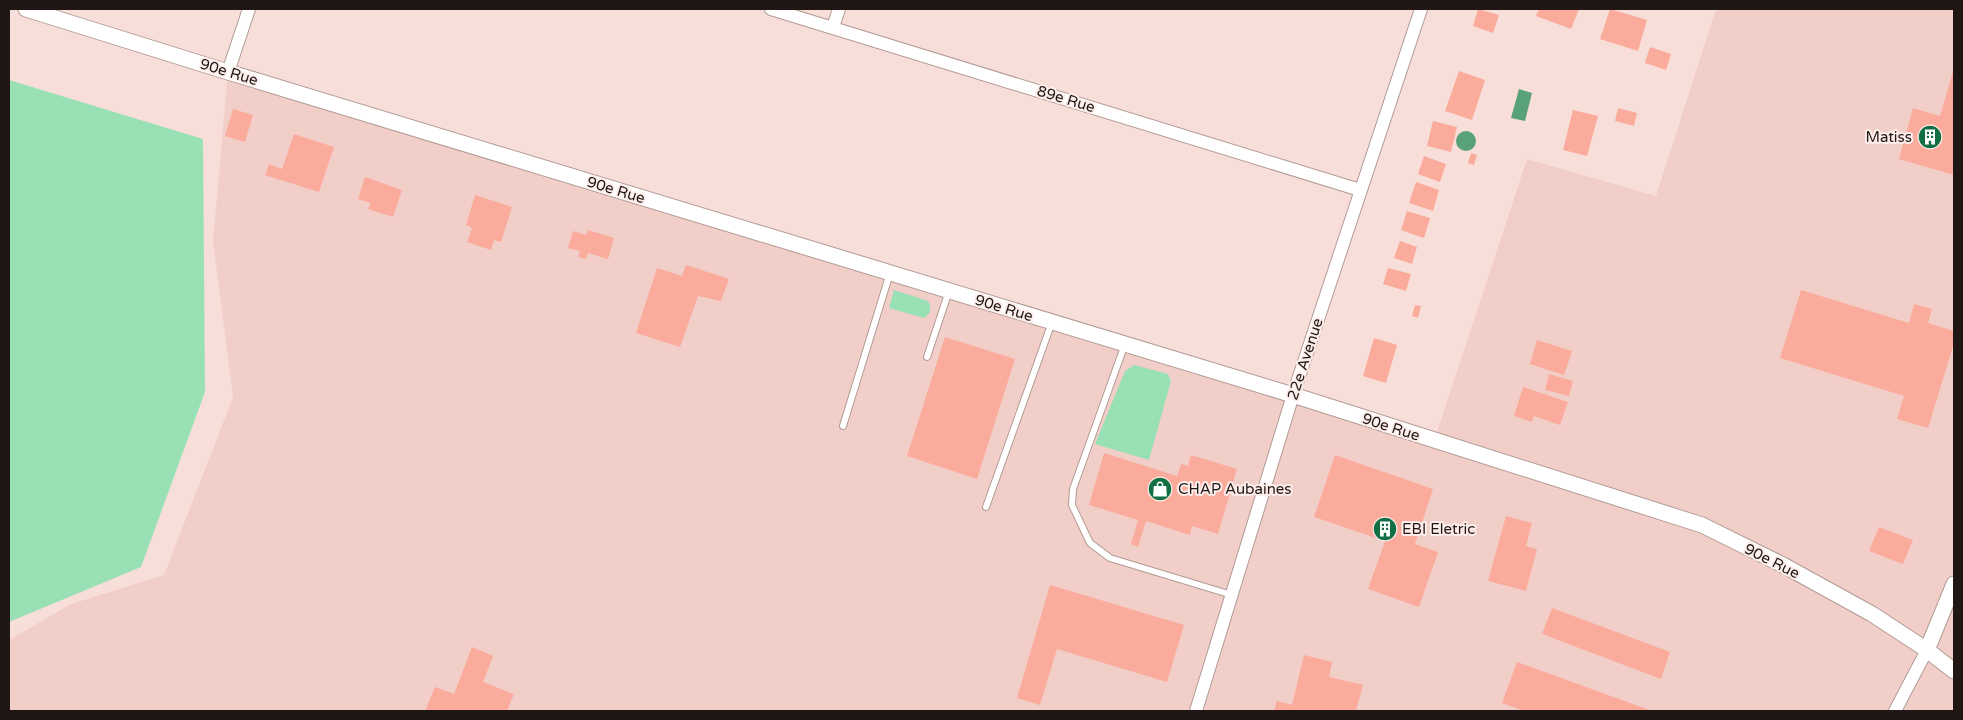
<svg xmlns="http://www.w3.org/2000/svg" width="1963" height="720" viewBox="0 0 1963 720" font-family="'Varela Round',sans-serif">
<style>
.built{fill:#f1cfc8}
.green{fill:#99e1b5}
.water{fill:#59a177}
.building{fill:#fbab9b}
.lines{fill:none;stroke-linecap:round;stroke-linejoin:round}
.service-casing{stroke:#b29a95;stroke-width:8}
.minor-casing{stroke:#b29a95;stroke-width:14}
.tertiary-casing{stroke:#b29a95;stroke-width:17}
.service{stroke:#fff;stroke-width:6}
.minor{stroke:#fff;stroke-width:12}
.tertiary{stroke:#fff;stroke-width:15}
.labels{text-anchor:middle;stroke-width:4;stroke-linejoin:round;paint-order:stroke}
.street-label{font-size:15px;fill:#201715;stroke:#feeeeb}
.poi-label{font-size:15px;fill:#201715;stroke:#feeeeb;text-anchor:start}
</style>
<rect width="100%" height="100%" fill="#f8ded9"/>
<!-- built -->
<path class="built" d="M 1716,9 L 1954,9 L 1954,711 L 9,711 L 9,640 L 71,604 L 164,575 L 233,397 L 213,241 L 228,72 L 1434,441 L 1527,159 L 1656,196 Z"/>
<!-- green -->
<path class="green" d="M 9,80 L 203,139 L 205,392 L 141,567 L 9,622 Z
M 894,290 L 928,301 C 932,307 931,314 924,318 L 889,308 Z
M 1134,365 L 1168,374 L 1171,381 L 1149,460 L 1095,444 L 1125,371 Z"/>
<!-- water -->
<path class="water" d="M 1519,89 L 1532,93 L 1525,121 L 1511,118 Z
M1456 141a10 10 0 1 1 20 0a10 10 0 1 1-20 0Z"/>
<!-- building -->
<path class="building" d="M 1478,9 L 1499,15 L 1493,33 L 1473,26 Z
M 1539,9 L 1579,9 L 1571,29 L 1536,16 Z
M 1610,9 L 1647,20 L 1638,51 L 1600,39 Z
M 1650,47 L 1671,54 L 1666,70 L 1645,63 Z
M 1954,68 L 1954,175 L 1899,159 L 1913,108 L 1940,116 Z
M 1459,71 L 1485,80 L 1472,120 L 1445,111 Z
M 1618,108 L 1637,113 L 1634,126 L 1615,121 Z
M 233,109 L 253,115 L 245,142 L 225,136 Z
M 1573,110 L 1598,116 L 1587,156 L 1563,150 Z
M 1433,121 L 1457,127 L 1451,152 L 1427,146 Z
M 294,134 L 334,147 L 319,192 L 265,175 L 269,164 L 282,169 Z
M 1471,153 L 1477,155 L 1474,165 L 1468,163 Z
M 1424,156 L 1446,164 L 1440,182 L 1418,174 Z
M 365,177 L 402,190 L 393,217 L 368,209 L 371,203 L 358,199 Z
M 1416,182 L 1439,190 L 1433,211 L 1409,203 Z
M 475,195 L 512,207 L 501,242 L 494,240 L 491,250 L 467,242 L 472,228 L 466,225 Z
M 1407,211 L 1430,218 L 1424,238 L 1401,230 Z
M 588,230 L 614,238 L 608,259 L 588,253 L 586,259 L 578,257 L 580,251 L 568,248 L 573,231 L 586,235 Z
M 1400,241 L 1417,247 L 1412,264 L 1394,258 Z
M 686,265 L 729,279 L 721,301 L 698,296 L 680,347 L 636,333 L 657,268 L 682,276 Z
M 1388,268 L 1411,274 L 1406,291 L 1383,284 Z
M 1801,290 L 1909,323 L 1914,304 L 1932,309 L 1928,323 L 1954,331 L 1954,343 L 1928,428 L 1897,419 L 1904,396 L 1780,358 Z
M 1415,305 L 1421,306 L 1418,318 L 1412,316 Z
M 945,337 L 1015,359 L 977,479 L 907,456 Z
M 1374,338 L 1397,345 L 1386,383 L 1363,376 Z
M 1537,340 L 1572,351 L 1564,375 L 1530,364 Z
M 1549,374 L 1573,381 L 1569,396 L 1545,390 Z
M 1523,387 L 1568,402 L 1560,425 L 1534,416 L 1532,422 L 1514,416 Z
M 1104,453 L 1177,476 L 1181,464 L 1188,466 L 1191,455 L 1237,469 L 1218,534 L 1192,526 L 1190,535 L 1146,521 L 1138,547 L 1131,544 L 1138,520 L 1089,505 Z
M 1335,455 L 1433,489 L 1415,544 L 1438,552 L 1419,607 L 1368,589 L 1385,541 L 1314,517 Z
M 1506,516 L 1532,523 L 1526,546 L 1537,549 L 1526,591 L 1488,581 Z
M 1879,527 L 1913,540 L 1903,564 L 1869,551 Z
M 1050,585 L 1184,625 L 1167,682 L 1057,649 L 1040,705 L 1017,698 Z
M 1552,608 L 1670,652 L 1661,679 L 1542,634 Z
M 472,647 L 493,656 L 483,682 L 514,694 L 507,711 L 425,711 L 435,687 L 454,694 Z
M 1304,655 L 1332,662 L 1329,677 L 1363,685 L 1356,711 L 1274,711 L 1277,701 L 1292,705 Z
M 1517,662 L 1652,711 L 1524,711 L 1502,703 Z"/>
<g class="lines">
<!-- service casing -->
<g class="service-casing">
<path id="service" d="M 1125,344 L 1073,489 L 1072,505 L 1090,543 L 1110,558 L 1232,595
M 927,357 L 949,291
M 843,426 L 890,273
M 986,507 L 1052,322"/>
</g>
<!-- minor casing -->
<g class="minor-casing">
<path id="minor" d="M 771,9 L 1360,190
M 833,27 L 839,9
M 228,72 L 249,9
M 1196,711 L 1293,395 L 1421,9
M 1895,711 L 1927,650"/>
</g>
<!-- tertiary casing -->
<g class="tertiary-casing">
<path id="tertiary" d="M 26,9 L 228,72 L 1293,395 L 1702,525 L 1783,565 L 1872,614 L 1927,650 L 1954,671
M 1927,650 L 1954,584"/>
</g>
<!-- service -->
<use href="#service" class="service"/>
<!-- minor -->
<use href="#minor" class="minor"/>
<!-- tertiary -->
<use href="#tertiary" class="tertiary"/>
</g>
<!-- icons -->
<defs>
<g id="building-disc" transform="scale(1.25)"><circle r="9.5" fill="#116f43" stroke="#feeeeb"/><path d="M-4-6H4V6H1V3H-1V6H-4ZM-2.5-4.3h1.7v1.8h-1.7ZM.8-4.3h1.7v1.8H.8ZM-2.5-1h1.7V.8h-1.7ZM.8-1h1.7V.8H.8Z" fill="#fff"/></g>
<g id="shop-disc" transform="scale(1.25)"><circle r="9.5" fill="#116f43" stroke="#feeeeb"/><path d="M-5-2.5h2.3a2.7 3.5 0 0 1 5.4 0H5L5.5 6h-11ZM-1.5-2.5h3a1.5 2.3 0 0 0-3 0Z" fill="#fff"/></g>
</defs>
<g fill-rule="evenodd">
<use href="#building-disc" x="1930" y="137"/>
<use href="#shop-disc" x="1160" y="489"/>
<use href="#building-disc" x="1385" y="529"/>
</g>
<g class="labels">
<!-- street labels -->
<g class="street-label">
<text transform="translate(229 72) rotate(17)" y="5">90e Rue</text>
<text transform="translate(1066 99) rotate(17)" y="5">89e Rue</text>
<text transform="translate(616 190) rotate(17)" y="5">90e Rue</text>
<text transform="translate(1004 308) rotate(17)" y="5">90e Rue</text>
<text transform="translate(1305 359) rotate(-72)" y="5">22e Avenue</text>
<text transform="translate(1391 427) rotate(18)" y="5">90e Rue</text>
<text transform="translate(1772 561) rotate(27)" y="5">90e Rue</text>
</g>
<!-- poi labels -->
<g class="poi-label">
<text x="1912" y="142" text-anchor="end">Matiss</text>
<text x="1178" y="494">CHAP Aubaines</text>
<text x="1402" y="534">EBI Eletric</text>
</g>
</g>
<!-- border -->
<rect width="1963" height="720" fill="none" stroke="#201715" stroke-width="20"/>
</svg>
